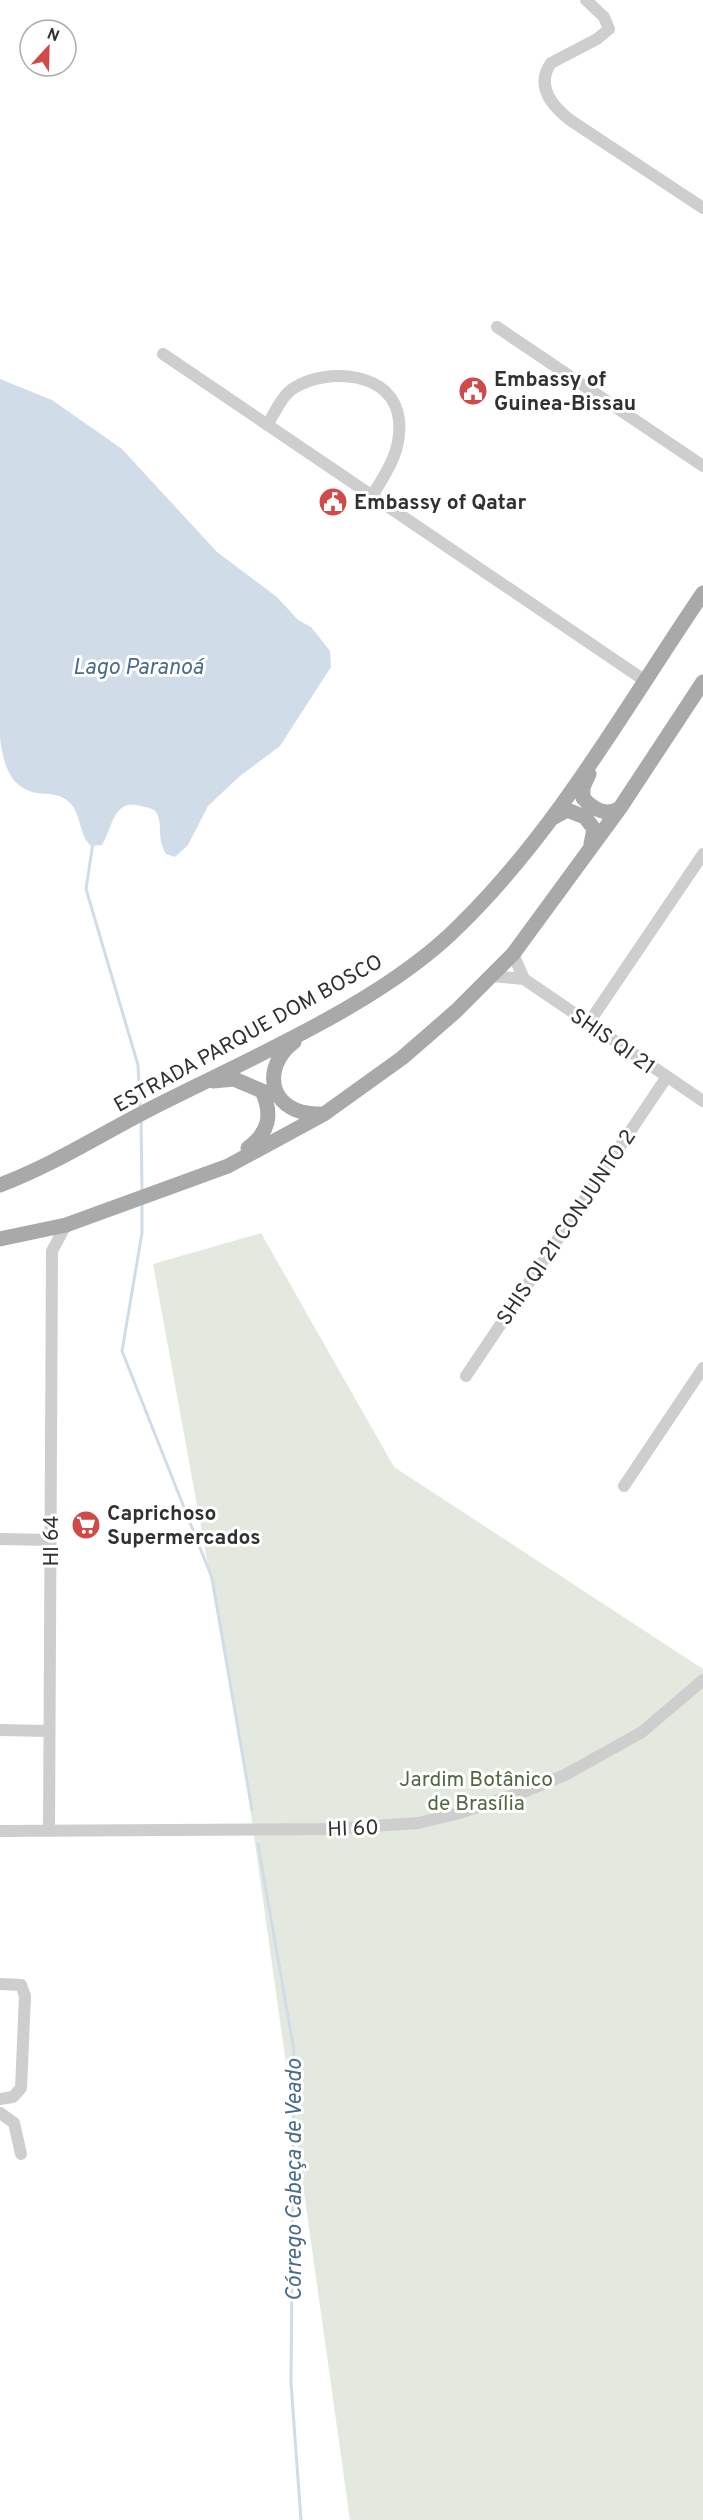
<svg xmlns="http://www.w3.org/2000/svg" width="703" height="2520" viewBox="0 0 703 2520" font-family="Overpass,sans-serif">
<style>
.green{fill:#e3e9de}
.water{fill:#d0dde9}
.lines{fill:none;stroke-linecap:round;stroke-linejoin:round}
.stream{stroke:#d0dde9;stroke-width:3}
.minor{stroke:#cecece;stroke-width:12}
.major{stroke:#a9a9a9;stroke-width:15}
.labels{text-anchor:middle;stroke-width:6;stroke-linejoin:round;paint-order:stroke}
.poi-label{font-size:21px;font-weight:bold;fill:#313131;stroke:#fff;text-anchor:start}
.street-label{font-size:21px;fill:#313131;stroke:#fff}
.park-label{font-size:21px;fill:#526843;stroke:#fff}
.water-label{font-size:22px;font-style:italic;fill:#486c8a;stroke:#fff}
</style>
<rect width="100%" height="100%" fill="#fff"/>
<!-- green -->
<path class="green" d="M 261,1233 L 394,1467 L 703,1669 L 703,2520 L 350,2520 L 243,1757 L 153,1264 Z"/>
<!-- water -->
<path class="water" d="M 0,379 L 52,400 L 122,449 L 217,552 L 277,597 L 298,620 L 311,627 L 330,651 L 331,667 L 280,746 L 240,776 L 208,806 L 188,845 L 175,857 L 166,854 C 156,836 163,826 157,814 C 155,808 147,808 141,806 C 113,798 113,827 102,845 L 91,846 C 78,834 82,813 68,801 C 57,792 44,795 32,792 C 8,785 3,760 0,739 Z"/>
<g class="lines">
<!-- stream -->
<path class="stream" d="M 93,843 L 86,889 L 138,1065 L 140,1107
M 141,1120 L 142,1191
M 142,1204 L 142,1233 L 122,1351 L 212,1578 L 252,1810
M 258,1844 L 294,2051 L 291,2383 L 301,2520"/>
<!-- minor -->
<path class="minor" d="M 586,0 L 604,17 L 609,29 L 597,39 L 551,63 C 535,86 552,106 570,120 L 703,208
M 497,327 L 703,466
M 163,354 L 644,680
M 267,425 C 275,413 282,395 294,388 C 327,367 394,371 399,420 C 402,450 387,472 372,496
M 513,954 L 524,979 L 703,1101
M 492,976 L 524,979
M 588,1024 L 703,854
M 466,1376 L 666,1078
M 624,1486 L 703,1368
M 0,1539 L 51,1540
M 0,1730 L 48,1731
M 0,1831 L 328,1829 L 418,1823 L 456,1814 L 526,1791 L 565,1775 L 642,1732 L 703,1680
M 49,1831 L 52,1251 L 66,1225
M 0,1984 L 21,1985 L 25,1996 L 21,2088 L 13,2097 L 0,2099
M 0,2113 L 14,2123 L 21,2154"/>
<!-- major -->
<path class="major" d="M 589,774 L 583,787 L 583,798 C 593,809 607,817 620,808
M 551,819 L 567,810 L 585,817 L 594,829 L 591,844
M 294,1042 C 269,1060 264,1096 296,1110 C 305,1114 314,1114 324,1114
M 213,1081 L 234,1079 L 262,1091 C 273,1115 269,1132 248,1148
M 0,1185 C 58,1163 109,1129 164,1102 C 259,1054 386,1000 460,925 C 558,829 626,706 703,593
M 0,1239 L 66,1225 L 228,1166 L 324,1114 L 402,1058 L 456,1011 L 513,954 L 620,808 L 703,682"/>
</g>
<!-- icons -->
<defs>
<g id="civic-disc" transform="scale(1.5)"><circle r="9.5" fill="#d14a4a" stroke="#fff"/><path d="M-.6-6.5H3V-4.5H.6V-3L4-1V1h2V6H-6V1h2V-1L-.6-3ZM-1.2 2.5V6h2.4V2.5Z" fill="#fff"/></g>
<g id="supermarket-disc" transform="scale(1.5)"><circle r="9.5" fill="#d14a4a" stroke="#fff"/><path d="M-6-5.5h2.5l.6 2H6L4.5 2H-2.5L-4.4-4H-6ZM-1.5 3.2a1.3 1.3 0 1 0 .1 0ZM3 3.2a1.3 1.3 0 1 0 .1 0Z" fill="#fff"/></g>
</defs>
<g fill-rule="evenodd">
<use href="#civic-disc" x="473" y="391"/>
<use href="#civic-disc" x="333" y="502"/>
<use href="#supermarket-disc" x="86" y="1525"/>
</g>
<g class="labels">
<!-- poi labels -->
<g class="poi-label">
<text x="494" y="386">Embassy of<tspan x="494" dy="24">Guinea-Bissau</tspan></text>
<text x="354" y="509">Embassy of Qatar</text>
<text x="107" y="1520">Caprichoso<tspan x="107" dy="24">Supermercados</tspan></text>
</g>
<!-- street labels -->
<g class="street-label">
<text transform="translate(248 1033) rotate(-29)" y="7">ESTRADA PARQUE DOM BOSCO</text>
<text transform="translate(613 1041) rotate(35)" y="7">SHIS QI 21</text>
<text transform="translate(566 1227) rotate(-56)" y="7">SHIS QI 21 CONJUNTO 2</text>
<text transform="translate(51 1541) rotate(-90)" y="7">HI 64</text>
<text transform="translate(353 1828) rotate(-2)" y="7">HI 60</text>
</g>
<!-- park labels -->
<g class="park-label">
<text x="476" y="1786">Jardim Botânico<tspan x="476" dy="24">de Brasília</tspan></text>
</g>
<!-- water labels -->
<g class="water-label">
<text x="138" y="674">Lago Paranoá</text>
<text transform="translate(293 2180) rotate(-90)" y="8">Córrego Cabeça de Veado</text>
</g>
</g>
<!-- north arrow -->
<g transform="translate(48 48) rotate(22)"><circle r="28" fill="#ffffff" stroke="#adadad" stroke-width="1.5"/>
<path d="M0-4.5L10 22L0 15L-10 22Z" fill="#d14a4a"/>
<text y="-9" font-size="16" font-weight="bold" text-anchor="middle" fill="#313131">N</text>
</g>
</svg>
